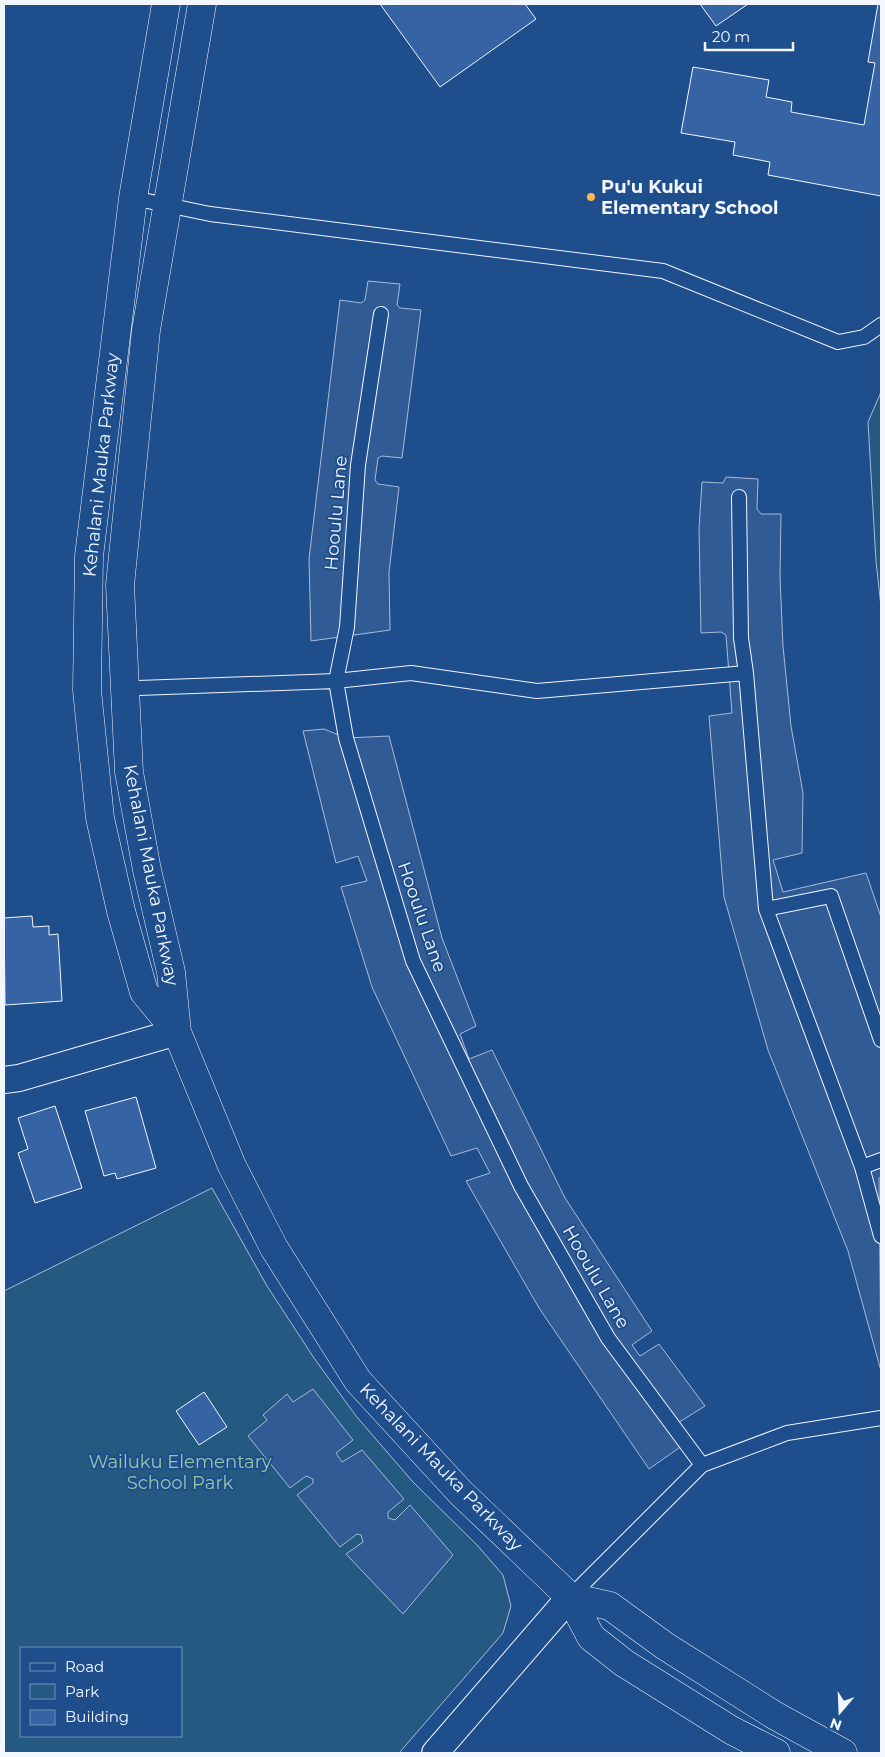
<svg xmlns="http://www.w3.org/2000/svg" width="885" height="1757" viewBox="0 0 885 1757" font-family="Montserrat,sans-serif">
<style>
.green{fill:#245a82;stroke:#a8bbd7;fill-rule:evenodd}
.parking{fill:#305b95;stroke:#a8bbd7}
.building{fill:#3563a3;stroke:#f2f6ff}
.lines{fill:none;stroke-linecap:round;stroke-linejoin:round}
.service-casing{stroke:#f2f6ff;stroke-width:16}
.minor-casing{stroke:#f2f6ff;stroke-width:28}
.tertiary-casing{stroke:#f2f6ff;stroke-width:29}
.service{stroke:#1f4e8c;stroke-width:14}
.minor{stroke:#1f4e8c;stroke-width:26}
.tertiary{stroke:#1f4e8c;stroke-width:28}
.poi-dot{fill:#ffb74d;stroke:#1f4e8c;stroke-width:2}
.labels{text-anchor:middle;stroke-width:4;stroke-linejoin:round;paint-order:stroke}
.poi-label{font-size:18px;font-weight:bold;fill:#f2f6ff;stroke:#1f4e8c;text-anchor:start}
.street-label{font-size:18px;fill:#f2f6ff;stroke:#1f4e8c}
.park-label{font-size:18px;fill:#97c8a6;stroke:#1f4e8c}
</style>
<rect width="100%" height="100%" fill="#1f4e8c"/>
<!-- green -->
<path class="green" d="M 881,392 L 881,607 L 876,561 L 868,422 Z
M 212,1188 L 267,1286 L 314,1358 L 356,1416 L 413,1482 L 477,1545 L 503,1575 L 511,1606 L 503,1633 L 399,1753 L 4,1753 L 4,1291 ZM 21,1648 L 181,1648 L 181,1736 L 21,1736 Z"/>
<!-- parking -->
<path class="parking" d="M 368,281 L 400,284 L 397,305 L 400,308 L 421,310 L 402,458 L 382,456 L 378,458 L 375,480 L 378,484 L 399,487 L 389,572 L 390,630 L 311,641 L 309,559 L 340,300 L 361,303 L 365,300 Z
M 726,477 L 758,479 L 757,509 L 761,514 L 781,514 L 780,577 L 783,646 L 791,726 L 803,793 L 802,853 L 773,860 L 783,892 L 866,873 L 881,917 L 881,1177 L 879,1178 L 881,1371 L 848,1251 L 768,1050 L 724,897 L 709,716 L 732,713 L 726,635 L 721,632 L 701,633 L 699,529 L 702,482 L 723,483 Z
M 324,729 L 346,738 L 389,736 L 442,938 L 476,1026 L 460,1034 L 469,1059 L 492,1050 L 565,1198 L 652,1331 L 632,1345 L 640,1356 L 659,1344 L 705,1406 L 673,1426 L 686,1443 L 649,1469 L 539,1308 L 466,1181 L 490,1173 L 477,1148 L 451,1156 L 372,987 L 341,887 L 367,881 L 358,856 L 336,863 L 303,731 Z
M 313,1389 L 353,1440 L 336,1453 L 342,1462 L 362,1450 L 404,1499 L 388,1512 L 388,1518 L 395,1520 L 410,1505 L 453,1555 L 403,1614 L 346,1554 L 363,1542 L 361,1535 L 357,1534 L 340,1547 L 297,1495 L 313,1483 L 313,1479 L 306,1476 L 290,1488 L 248,1436 L 267,1420 L 263,1415 L 287,1394 L 293,1402 Z"/>
<!-- building -->
<path class="building" d="M 380,4 L 525,4 L 536,19 L 440,87 Z
M 700,4 L 748,4 L 716,26 Z
M 878,4 L 881,4 L 881,196 L 768,175 L 770,162 L 733,155 L 735,142 L 681,133 L 693,67 L 769,80 L 766,97 L 792,102 L 791,112 L 864,125 L 875,63 L 868,62 Z
M 32,916 L 33,927 L 49,926 L 49,935 L 58,934 L 62,1001 L 5,1005 L 4,918 Z
M 136,1097 L 156,1168 L 117,1179 L 115,1173 L 104,1176 L 85,1111 Z
M 55,1106 L 82,1188 L 35,1203 L 18,1153 L 28,1149 L 18,1118 Z
M 204,1392 L 227,1427 L 199,1445 L 176,1411 Z"/>
<g class="lines">
<!-- service casing -->
<g class="service-casing">
<path id="service" d="M 133,198 L 210,214 L 663,271 L 838,342 L 864,337 L 881,325
M 381,314 L 358,465 L 347,627 L 336,681 L 346,738 L 413,961 L 521,1186 L 608,1338 L 702,1465
M 739,497 L 741,638 L 746,673
M 138,688 L 336,681 L 411,673 L 537,691 L 746,673 L 766,909 L 862,1167 L 881,1236
M 766,909 L 831,896 L 881,1040
M 862,1167 L 881,1160
M 570,1597 L 702,1465 L 787,1433 L 881,1418"/>
</g>
<!-- minor casing -->
<g class="minor-casing">
<path id="minor" d="M 4,1080 L 19,1078 L 177,1032
M 435,1753 L 570,1597"/>
</g>
<!-- tertiary casing -->
<g class="tertiary-casing">
<path id="tertiary" d="M 166,4 L 133,198 L 89,556 L 87,690 L 100,818 L 121,911 L 144,992 L 177,1032 L 232,1166 L 274,1248 L 358,1381 L 460,1492 L 570,1597 L 591,1637 L 624,1663 L 731,1730 L 776,1753
M 177,1032 L 171,972 L 147,870 L 129,772 L 120,585 L 146,330 L 202,4
M 570,1597 L 610,1606 L 665,1646 L 774,1715 L 843,1753"/>
</g>
<!-- service -->
<use href="#service" class="service"/>
<!-- minor -->
<use href="#minor" class="minor"/>
<!-- tertiary -->
<use href="#tertiary" class="tertiary"/>
</g>
<!-- markers -->
<circle class="poi-dot" cx="591" cy="197" r="5"/>
<g class="labels">
<!-- poi labels -->
<g class="poi-label">
<text x="601" y="193">Pu'u Kukui<tspan x="601" dy="21">Elementary School</tspan></text>
</g>
<!-- street labels -->
<g class="street-label">
<text transform="translate(101 465) rotate(-84)" y="6">Kehalani Mauka Parkway</text>
<text transform="translate(336 513) rotate(-85)" y="6">Hooulu Lane</text>
<text transform="translate(151 875) rotate(79)" y="6">Kehalani Mauka Parkway</text>
<text transform="translate(422 917) rotate(71)" y="6">Hooulu Lane</text>
<text transform="translate(596 1277) rotate(60)" y="6">Hooulu Lane</text>
<text transform="translate(441 1467) rotate(46)" y="6">Kehalani Mauka Parkway</text>
</g>
<!-- park labels -->
<g class="park-label">
<text x="180" y="1468">Wailuku Elementary<tspan x="180" dy="21">School Park</tspan></text>
</g>
</g>
<!-- border -->
<rect width="885" height="1757" fill="none" stroke="#f2f6ff" stroke-width="10"/>
<!-- legend -->
<rect x="20" y="1647" width="162" height="90" fill="#1f4e8c" stroke="#7391ba"/>
<rect x="30" y="1663" width="25" height="8" fill="#1f4e8c" stroke="#7391ba"/>
<text x="65" y="1672" font-size="15" fill="#f2f6ff">Road</text>
<rect x="30" y="1684" width="25" height="15" fill="#245a82" stroke="#7391ba"/>
<text x="65" y="1697" font-size="15" fill="#f2f6ff">Park</text>
<rect x="30" y="1710" width="25" height="15" fill="#3563a3" stroke="#7391ba"/>
<text x="65" y="1722" font-size="15" fill="#f2f6ff">Building</text>
<!-- north arrow -->
<g transform="translate(840 1712) rotate(199)" stroke="#1f4e8c" stroke-width="4" paint-order="stroke">
<path d="M0-4L9 19L0 12L-9 19Z" fill="#f2f6ff"/>
<text y="-8" font-size="14" font-weight="bold" text-anchor="middle" fill="#f2f6ff">N</text>
</g>
<!-- scale -->
<path d="M705 42v8h88v-8" fill="none" stroke="#f2f6ff" stroke-width="2.5"/>
<text x="712" y="42" font-size="15" fill="#f2f6ff" stroke="#1f4e8c" stroke-width="4" paint-order="stroke">20 m</text>
</svg>
